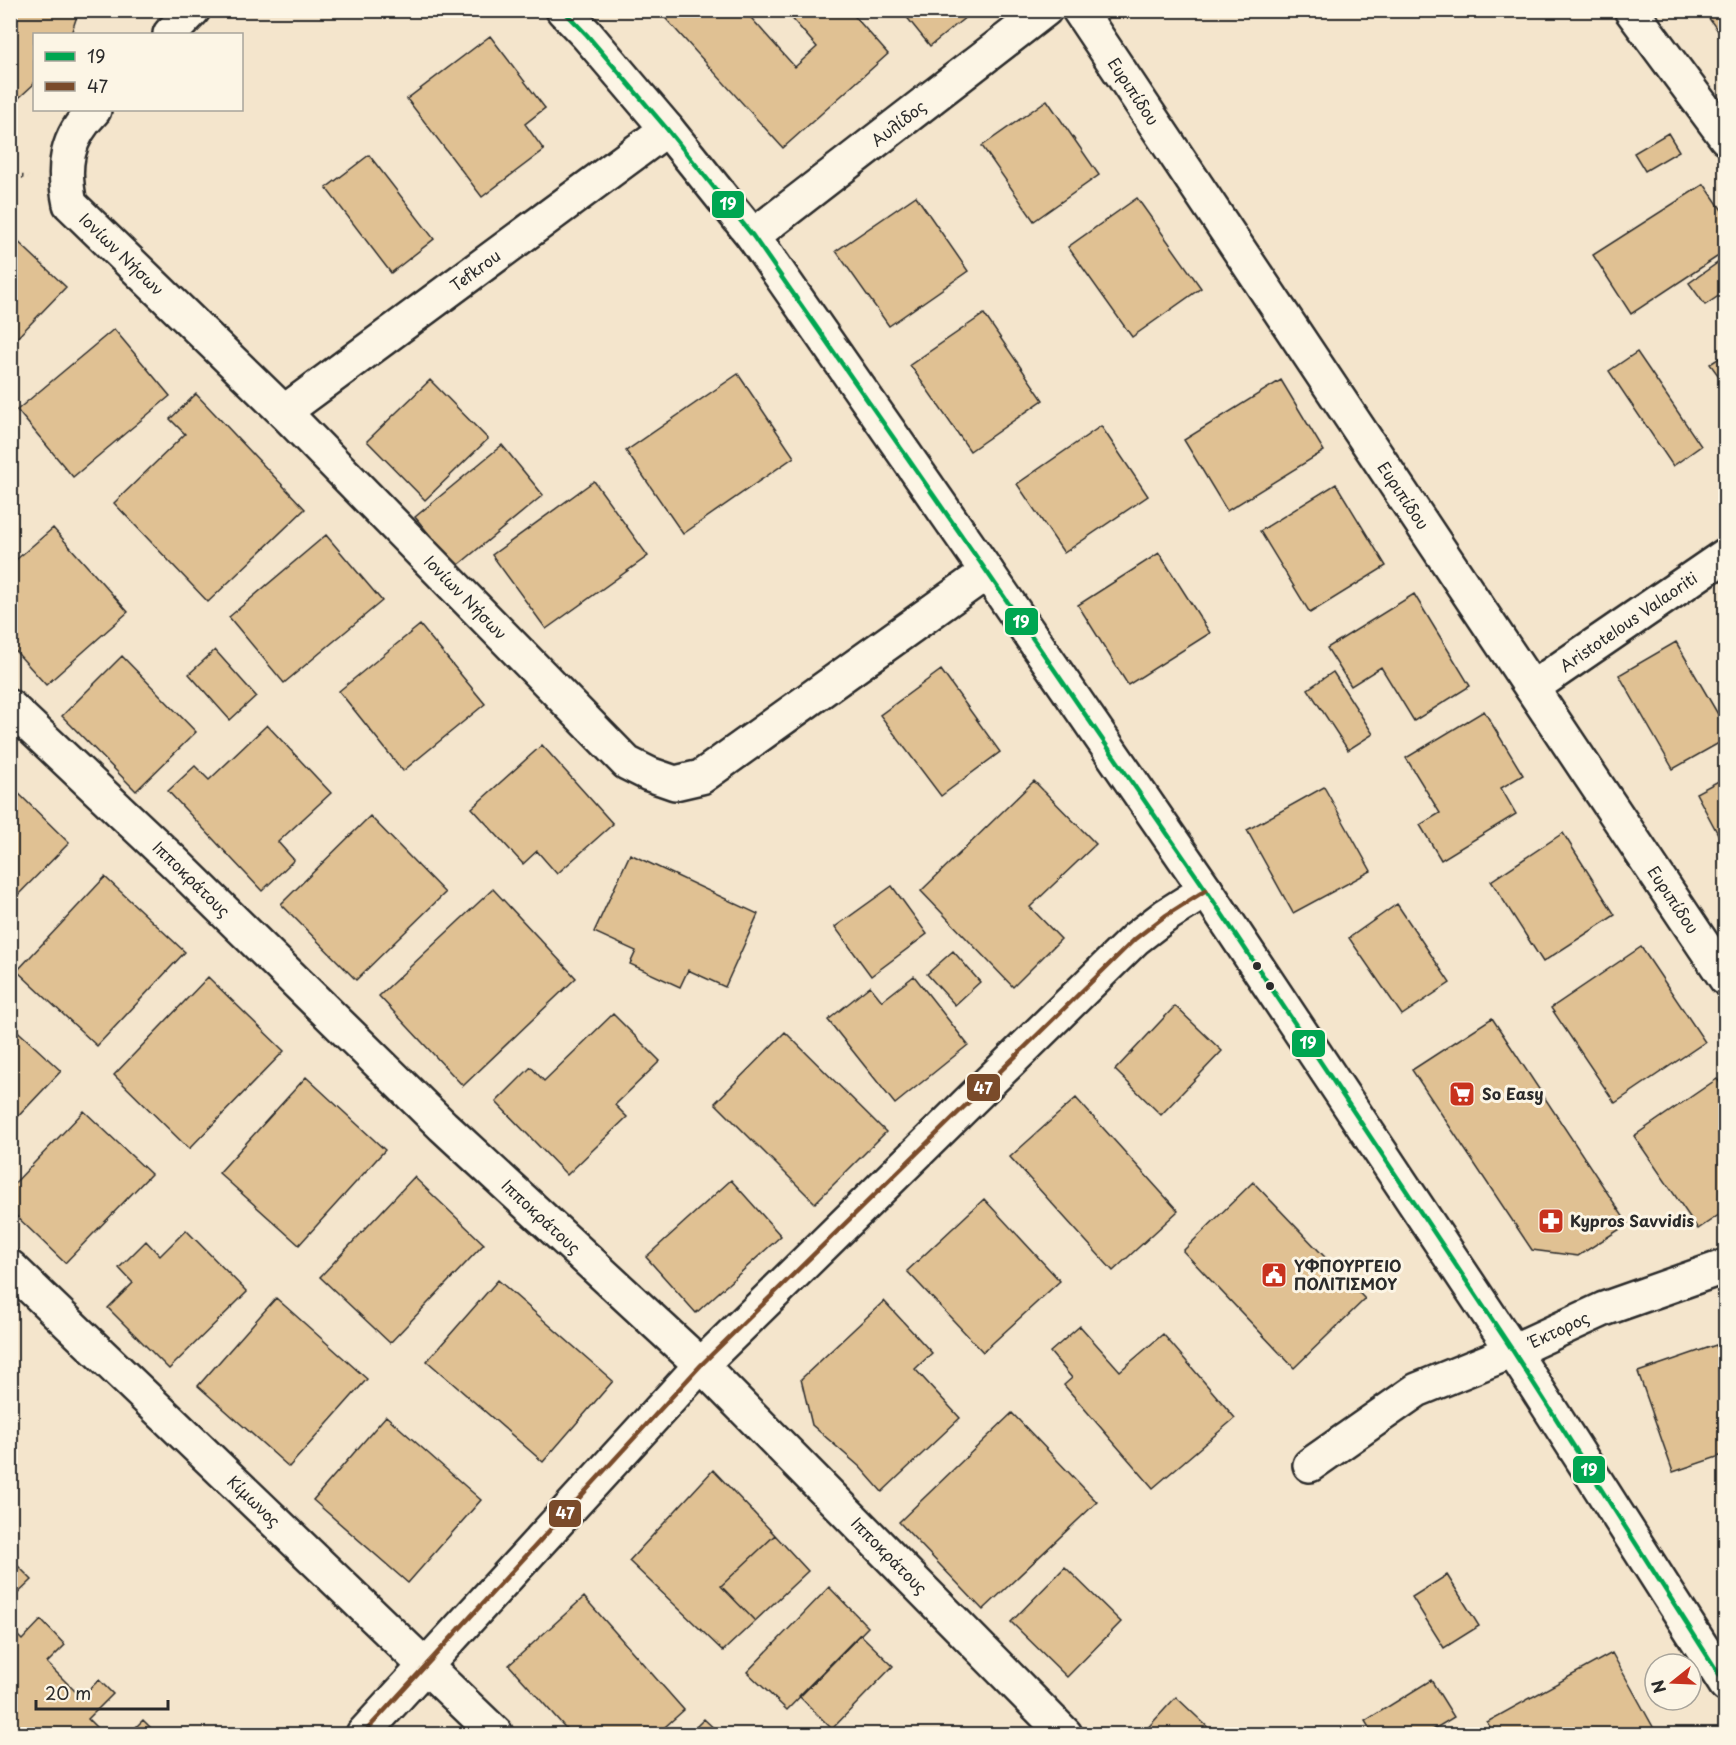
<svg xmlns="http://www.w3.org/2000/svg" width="1736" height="1745" viewBox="0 0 1736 1745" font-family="'Playpen Sans',sans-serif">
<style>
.building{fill:#e0c193;stroke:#2b2b2b;stroke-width:1.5}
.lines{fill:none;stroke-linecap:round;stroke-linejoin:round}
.street-casing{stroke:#2b2b2b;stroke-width:38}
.secondary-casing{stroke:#2b2b2b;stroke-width:38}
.path{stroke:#2b2b2b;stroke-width:4;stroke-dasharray:1.5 4.5;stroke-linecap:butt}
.street{stroke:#fcf5e5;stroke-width:33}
.secondary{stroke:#fcf5e5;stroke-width:33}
.bus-1-casing{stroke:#fcf5e5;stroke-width:9}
.bus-2-casing{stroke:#fcf5e5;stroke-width:9}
.bus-1{stroke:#00a651;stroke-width:4.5}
.bus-2{stroke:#7a4b2a;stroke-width:4.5}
.bus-dot{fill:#2b2b2b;stroke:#fcf5e5;stroke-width:2}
.labels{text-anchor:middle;stroke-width:6;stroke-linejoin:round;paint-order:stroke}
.street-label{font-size:16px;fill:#2b2b2b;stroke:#fcf5e5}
.poi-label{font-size:16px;font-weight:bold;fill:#2b2b2b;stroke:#fcf5e5;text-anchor:start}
.line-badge{stroke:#fcf5e5;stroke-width:2}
.badge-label{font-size:16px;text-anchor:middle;font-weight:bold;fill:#fff}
</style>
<rect width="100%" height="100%" fill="#f4e5cc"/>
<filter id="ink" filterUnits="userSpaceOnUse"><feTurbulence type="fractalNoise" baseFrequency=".0167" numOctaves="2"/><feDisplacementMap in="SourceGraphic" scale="12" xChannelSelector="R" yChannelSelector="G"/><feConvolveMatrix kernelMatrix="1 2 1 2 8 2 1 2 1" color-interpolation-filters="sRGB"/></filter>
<g filter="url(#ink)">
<!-- building -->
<path class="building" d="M 10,10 L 79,10 L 71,34 L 34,34 L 34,84 L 10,106 Z
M 658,10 L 744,10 L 795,67 L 817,47 L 789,15 L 794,10 L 849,10 L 888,54 L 783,148 Z
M 901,10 L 971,10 L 972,12 L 930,46 Z
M 1703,10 L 1726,10 L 1726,42 Z
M 490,36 L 545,108 L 525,124 L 544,150 L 482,197 L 407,99 Z
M 1047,100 L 1099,175 L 1034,221 L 982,146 Z
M 1668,133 L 1679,151 L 1645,171 L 1634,153 Z
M 369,155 L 434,239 L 391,273 L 326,188 Z
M 1704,184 L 1726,216 L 1726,251 L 1631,314 L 1593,255 Z
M 916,196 L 968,271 L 889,326 L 836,251 Z
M 1137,198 L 1201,288 L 1132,337 L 1068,247 Z
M 10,234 L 66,287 L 12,343 L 10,341 Z
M 1726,257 L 1726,291 L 1705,305 L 1689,283 Z
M 984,314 L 1043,400 L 970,451 L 910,365 Z
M 114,329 L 170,396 L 73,477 L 17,410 Z
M 1637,352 L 1701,446 L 1673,466 L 1609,371 Z
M 1726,354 L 1726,386 L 1710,364 Z
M 738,374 L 794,457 L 683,534 L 626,451 Z
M 430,380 L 488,439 L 425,500 L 367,441 Z
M 1281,380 L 1324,451 L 1227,511 L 1184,440 Z
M 196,394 L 305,509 L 208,602 L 114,503 L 185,434 L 170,419 Z
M 1101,426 L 1148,496 L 1064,553 L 1017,484 Z
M 502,445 L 543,495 L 456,567 L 415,517 Z
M 594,481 L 648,556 L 546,629 L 492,555 Z
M 1336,484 L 1386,566 L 1310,613 L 1260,531 Z
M 53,528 L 128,612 L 46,685 L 10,645 L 10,565 Z
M 326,535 L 382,601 L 284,683 L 229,617 Z
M 1159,553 L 1210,633 L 1128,685 L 1078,605 Z
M 1414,594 L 1470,686 L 1414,721 L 1381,667 L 1351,686 L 1327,648 Z
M 420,625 L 485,704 L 403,771 L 339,691 Z
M 1676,642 L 1726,728 L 1726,739 L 1673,769 L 1619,675 Z
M 215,650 L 256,696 L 230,720 L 189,674 Z
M 122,656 L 196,732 L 136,791 L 62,716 Z
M 941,670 L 1000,752 L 941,796 L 880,715 Z
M 1333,672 L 1373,734 L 1348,750 L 1308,689 Z
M 1484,711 L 1523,775 L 1501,788 L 1516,814 L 1441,860 L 1420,825 L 1440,813 L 1406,758 Z
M 267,725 L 331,793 L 278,842 L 294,860 L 262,891 L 168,791 L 195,766 L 209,780 Z
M 542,745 L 613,824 L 557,874 L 537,851 L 523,864 L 472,808 Z
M 1726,777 L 1726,849 L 1696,793 Z
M 1034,781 L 1096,844 L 1030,907 L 1061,939 L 1013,987 L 921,891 Z
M 10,785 L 69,843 L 10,903 Z
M 1324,787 L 1371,871 L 1293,913 L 1247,830 Z
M 370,816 L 445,893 L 356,980 L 281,904 Z
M 1563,833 L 1615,915 L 1543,962 L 1491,881 Z
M 630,854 L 758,914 L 725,987 L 688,970 L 680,987 L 630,964 L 636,951 L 594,932 Z
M 105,877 L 185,952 L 97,1046 L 17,971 Z
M 892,886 L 927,934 L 871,976 L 835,927 Z
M 493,889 L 576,978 L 463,1086 L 379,996 Z
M 1397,904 L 1450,983 L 1402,1015 L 1349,938 Z
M 1641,947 L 1705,1042 L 1615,1103 L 1551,1008 Z
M 953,951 L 980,982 L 955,1005 L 927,974 Z
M 914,976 L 968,1045 L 895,1104 L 828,1020 L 870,986 L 882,1001 Z
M 208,977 L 284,1051 L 189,1149 L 114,1075 Z
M 1175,1006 L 1222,1051 L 1161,1115 L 1115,1070 Z
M 613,1014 L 660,1061 L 615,1105 L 627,1117 L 567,1175 L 496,1102 L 531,1067 L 544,1081 Z
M 1492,1018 L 1628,1224 L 1578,1256 L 1532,1250 L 1412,1070 Z
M 10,1024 L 61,1071 L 10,1125 Z
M 785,1032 L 886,1132 L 815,1203 L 715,1103 Z
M 306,1077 L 385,1150 L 299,1245 L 219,1173 Z
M 1717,1079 L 1726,1091 L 1726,1210 L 1698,1229 L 1634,1136 Z
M 1076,1098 L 1178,1211 L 1113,1271 L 1010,1157 Z
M 84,1111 L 151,1174 L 65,1263 L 10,1210 L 10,1188 Z
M 414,1177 L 484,1244 L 390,1343 L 320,1277 Z
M 731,1180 L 781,1236 L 696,1313 L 646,1257 Z
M 1253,1182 L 1365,1299 L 1294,1368 L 1183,1251 Z
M 984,1199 L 1060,1281 L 983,1352 L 907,1271 Z
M 186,1230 L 247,1292 L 169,1369 L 108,1308 L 133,1283 L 119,1268 L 146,1241 L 160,1256 Z
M 498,1280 L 613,1381 L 543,1462 L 427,1361 Z
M 276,1298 L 367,1379 L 289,1467 L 198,1386 Z
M 884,1301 L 932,1353 L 915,1369 L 960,1418 L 882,1492 L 860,1467 L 812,1425 L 801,1379 Z
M 1080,1326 L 1120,1371 L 1163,1334 L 1235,1418 L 1153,1488 L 1064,1385 L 1072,1378 L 1050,1352 Z
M 1716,1345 L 1726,1373 L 1726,1454 L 1673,1472 L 1638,1372 Z
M 1012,1413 L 1097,1502 L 983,1610 L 899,1522 Z
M 386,1416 L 481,1500 L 408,1583 L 313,1500 Z
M 713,1470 L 775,1535 L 721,1586 L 755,1621 L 723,1651 L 629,1561 Z
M 775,1535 L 808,1571 L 755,1621 L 721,1586 Z
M 10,1558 L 32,1580 L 10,1601 Z
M 1065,1567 L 1121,1622 L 1067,1677 L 1011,1622 Z
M 1447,1575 L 1479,1626 L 1444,1648 L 1412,1597 Z
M 829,1587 L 868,1627 L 787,1710 L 747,1672 Z
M 584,1597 L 684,1710 L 657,1734 L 571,1734 L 509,1665 Z
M 41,1620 L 65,1645 L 47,1663 L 81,1697 L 99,1680 L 113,1694 L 88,1719 L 103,1734 L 10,1734 L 10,1628 L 22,1640 Z
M 860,1634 L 893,1666 L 832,1729 L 799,1696 Z
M 1612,1653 L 1657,1734 L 1494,1734 L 1487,1722 Z
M 1431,1680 L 1454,1717 L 1426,1734 L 1373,1734 L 1365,1721 Z
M 1176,1697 L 1215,1734 L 1142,1734 Z
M 704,1719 L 720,1734 L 689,1734 Z
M 143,1720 L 157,1734 L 129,1734 Z"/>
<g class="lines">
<!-- street casing -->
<g class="street-casing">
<g id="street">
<path id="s1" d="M 1079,10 L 1726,979"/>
<path d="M 1631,10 L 1726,138"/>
<path d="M 170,34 L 193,10"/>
<path id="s2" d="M 94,110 C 66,138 62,166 70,204 L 284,412 L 627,763 L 649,774 L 675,783 L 701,777 L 987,572"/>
<path id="s3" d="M 753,236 L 1045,10"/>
<path id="s4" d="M 284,412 L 667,129"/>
<path id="s5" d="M 1532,688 L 1726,555"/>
<path id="s6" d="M 10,707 L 172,860 L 443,1126 L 701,1365 L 1065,1734"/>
<path id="s7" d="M 10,1267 L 496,1734"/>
<path id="s8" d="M 1310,1465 L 1417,1390 L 1513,1351 L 1604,1309 L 1726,1266"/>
<path d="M 363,1734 L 701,1365 L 1135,939 L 1165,916 L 1206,890"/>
</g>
</g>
<!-- secondary casing -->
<g class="secondary-casing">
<path id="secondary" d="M 563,10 L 587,35 L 667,129 L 753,236 L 987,572 L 1206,890 L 1513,1351 L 1726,1685"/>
</g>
<!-- path -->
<path class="path" d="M 10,176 L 28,177"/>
<!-- street -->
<use href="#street" class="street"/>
<!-- secondary -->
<use href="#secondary" class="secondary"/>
<!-- bus-1 casing -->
<g class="bus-1-casing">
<path id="bus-1" d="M 563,10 L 587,35 L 667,129 L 753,236 L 987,572 L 1206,890 L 1513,1351 L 1726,1685"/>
</g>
<!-- bus-2 casing -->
<g class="bus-2-casing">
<path id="bus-2" d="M 363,1734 L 701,1365 L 1135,939 L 1165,916 L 1206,890"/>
</g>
<!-- bus-1 -->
<use href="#bus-1" class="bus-1"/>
<!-- bus-2 -->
<use href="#bus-2" class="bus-2"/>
</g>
</g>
<!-- icons -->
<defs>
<g id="supermarket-square" transform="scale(1.35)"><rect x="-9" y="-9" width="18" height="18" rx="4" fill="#c8321e" stroke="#fcf5e5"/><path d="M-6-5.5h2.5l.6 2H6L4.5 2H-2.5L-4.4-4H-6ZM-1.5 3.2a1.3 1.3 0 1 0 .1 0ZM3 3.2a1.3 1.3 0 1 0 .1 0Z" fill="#fff"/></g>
<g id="pharmacy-square" transform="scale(1.35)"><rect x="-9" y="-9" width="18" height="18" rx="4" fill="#c8321e" stroke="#fcf5e5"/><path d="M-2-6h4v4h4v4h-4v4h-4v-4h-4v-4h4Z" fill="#fff"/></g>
<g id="civic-square" transform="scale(1.35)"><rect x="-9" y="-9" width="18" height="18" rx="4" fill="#c8321e" stroke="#fcf5e5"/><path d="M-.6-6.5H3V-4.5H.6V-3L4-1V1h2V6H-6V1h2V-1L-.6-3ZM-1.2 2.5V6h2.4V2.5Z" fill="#fff"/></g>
</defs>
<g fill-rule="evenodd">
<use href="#supermarket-square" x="1462" y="1094"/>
<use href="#pharmacy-square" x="1551" y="1221"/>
<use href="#civic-square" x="1274" y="1275"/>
</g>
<!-- markers -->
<g class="bus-dot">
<circle cx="1257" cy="966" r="5"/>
<circle cx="1270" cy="986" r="5"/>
</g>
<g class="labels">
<!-- street labels -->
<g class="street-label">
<text dy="6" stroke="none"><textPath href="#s1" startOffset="98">Ευριπίδου</textPath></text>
<text dy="6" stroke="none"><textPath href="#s3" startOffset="184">Αυλίδος</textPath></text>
<text dy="6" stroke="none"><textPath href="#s2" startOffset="174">Ιονίων Νήσων</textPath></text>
<text dy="6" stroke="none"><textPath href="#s4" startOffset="238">Tefkrou</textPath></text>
<text dy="6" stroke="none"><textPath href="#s1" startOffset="584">Ευριπίδου</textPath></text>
<text dy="6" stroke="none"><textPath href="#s2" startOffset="660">Ιονίων Νήσων</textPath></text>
<text dy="6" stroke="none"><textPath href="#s5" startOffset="117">Aristotelous Valaoriti</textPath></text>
<text dy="6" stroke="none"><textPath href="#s6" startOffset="250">Ιπποκράτους</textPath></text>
<text dy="6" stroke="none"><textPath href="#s1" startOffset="1070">Ευριπίδου</textPath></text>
<text dy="6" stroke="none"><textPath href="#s6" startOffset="736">Ιπποκράτους</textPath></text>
<text dy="6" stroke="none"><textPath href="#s8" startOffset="285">Έκτορος</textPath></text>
<text dy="6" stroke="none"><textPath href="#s7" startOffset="338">Κίμωνος</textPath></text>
<text dy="6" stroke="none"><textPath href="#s6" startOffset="1222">Ιπποκράτους</textPath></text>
</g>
<!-- poi labels -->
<g class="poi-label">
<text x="1482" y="1100">So Easy</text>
<text x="1570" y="1227">Kypros Savvidis</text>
<text x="1294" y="1272">ΥΦΠΟΥΡΓΕΙΟ<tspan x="1294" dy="18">ΠΟΛΙΤΙΣΜΟΥ</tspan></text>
</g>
</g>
<g class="line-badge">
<rect x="711" y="190" width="34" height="29" rx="6" fill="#00a651"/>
<rect x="1004" y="607" width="35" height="29" rx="6" fill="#00a651"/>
<rect x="1291" y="1029" width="35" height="29" rx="6" fill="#00a651"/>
<rect x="966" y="1073" width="35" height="29" rx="6" fill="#7a4b2a"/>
<rect x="1572" y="1455" width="34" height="29" rx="6" fill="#00a651"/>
<rect x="548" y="1499" width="34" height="29" rx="6" fill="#7a4b2a"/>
</g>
<g class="badge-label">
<text x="728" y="210">19</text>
<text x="1021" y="628">19</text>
<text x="1308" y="1049">19</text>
<text x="983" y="1094">47</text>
<text x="1589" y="1476">19</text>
<text x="565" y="1519">47</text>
</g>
<!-- margin -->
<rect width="1736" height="1745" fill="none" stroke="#fcf5e5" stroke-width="36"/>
<rect x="18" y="18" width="1700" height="1709" fill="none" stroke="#2b2b2b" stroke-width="2" filter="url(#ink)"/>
<!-- legend -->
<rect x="33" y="33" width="210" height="78" fill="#fcf5e5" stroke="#a8a49b" stroke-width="1.5"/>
<rect x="45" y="52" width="30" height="9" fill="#00a651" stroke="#a8a49b" stroke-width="1.5"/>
<text x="87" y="63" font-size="18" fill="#2b2b2b">19</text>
<rect x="45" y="82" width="30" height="9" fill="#7a4b2a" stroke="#a8a49b" stroke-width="1.5"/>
<text x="87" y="93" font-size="18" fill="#2b2b2b">47</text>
<!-- north arrow -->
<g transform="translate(1673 1682) rotate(252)"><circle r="28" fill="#fcf5e5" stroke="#a8a49b" stroke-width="1.5"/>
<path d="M0-4.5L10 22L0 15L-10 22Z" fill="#c8321e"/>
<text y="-9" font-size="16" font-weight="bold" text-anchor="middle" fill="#2b2b2b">N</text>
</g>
<!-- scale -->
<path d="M36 1700v9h132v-9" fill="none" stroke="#2b2b2b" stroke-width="3"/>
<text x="45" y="1700" font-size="18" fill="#2b2b2b" stroke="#fcf5e5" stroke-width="4.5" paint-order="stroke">20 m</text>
</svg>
